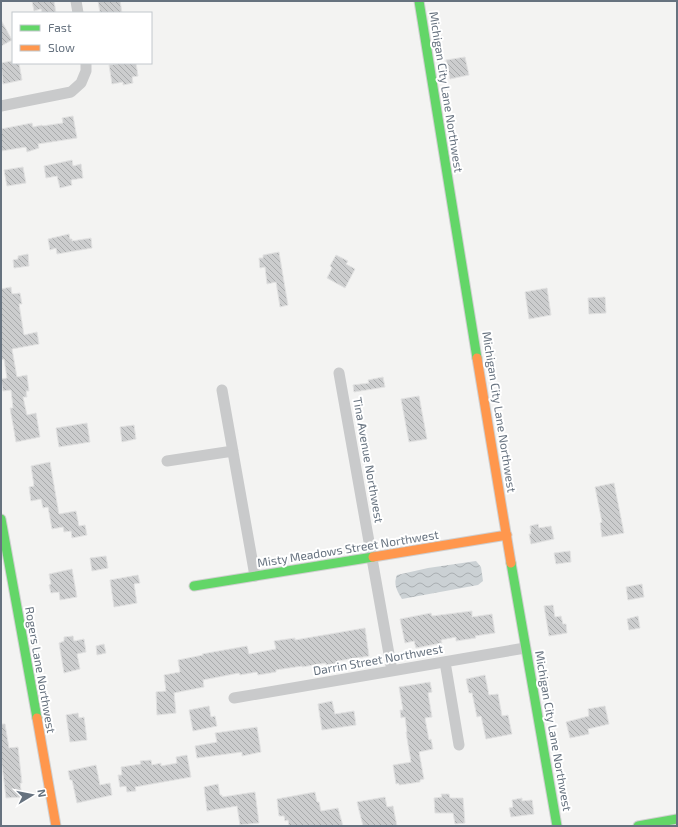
<svg xmlns="http://www.w3.org/2000/svg" width="678" height="827" viewBox="0 0 678 827" font-family="'Exo 2',sans-serif">
<style>
.water{fill:url(#water-waves)}
.building{fill:url(#building-back-hatch);stroke:#e2e2e2}
.lines{fill:none;stroke-linecap:round;stroke-linejoin:round}
.fast-casing{stroke:#cfcfd0;stroke-width:11}
.slow-casing{stroke:#cfcfd0;stroke-width:11}
.street{stroke:#c9cacb;stroke-width:11}
.fast{stroke:#63d668;stroke-width:9}
.slow{stroke:#ff974d;stroke-width:9}
.labels{text-anchor:middle;stroke-width:4;stroke-linejoin:round;paint-order:stroke}
.street-label{font-size:12px;fill:#66727f;stroke:#fff}
</style>
<defs>
<pattern id="water-waves" width="16" height="10" patternUnits="userSpaceOnUse"><rect width="16" height="10" fill="#cbd1d4"/><path d="M0 5q4-4 8 0t8 0" fill="none" stroke="#a9aeb1"/></pattern>
<pattern id="building-back-hatch" width="6" height="6" patternUnits="userSpaceOnUse"><rect width="6" height="6" fill="#cccdce"/><path d="M-1 5l2 2M0 0l6 6M5-1l2 2" fill="none" stroke="#a9abac"/></pattern>
</defs>
<rect width="100%" height="100%" fill="#f3f3f2"/>
<!-- water -->
<path class="water" d="M 476,561 L 481,567 L 483,581 L 478,585 L 402,599 C 397,591 393,584 397,575 L 428,568 Z"/>
<!-- building -->
<path class="building" d="M 32,1 L 54,1 L 56,13 L 42,13 L 41,9 L 34,11 Z
M 98,1 L 120,1 L 122,13 L 100,13 Z
M 1,20 L 12,40 L 1,46 Z
M 465,57 L 469,75 L 450,79 L 446,60 Z
M 12,61 L 12,63 L 19,63 L 22,80 L 3,84 L 1,63 Z
M 122,63 L 136,63 L 138,76 L 132,77 L 133,83 L 123,85 L 123,82 L 112,84 L 109,65 Z
M 73,116 L 77,138 L 38,144 L 39,148 L 27,152 L 26,147 L 1,151 L 1,129 L 32,123 L 33,127 L 42,125 L 42,126 L 63,123 L 62,118 Z
M 72,160 L 73,166 L 81,164 L 83,178 L 71,180 L 72,185 L 60,188 L 57,176 L 46,178 L 44,166 Z
M 23,167 L 26,183 L 7,186 L 4,170 Z
M 69,234 L 70,239 L 72,239 L 72,241 L 91,238 L 92,248 L 57,254 L 56,248 L 50,250 L 48,239 Z
M 279,252 L 288,305 L 280,307 L 276,282 L 267,284 L 265,267 L 260,268 L 259,258 L 263,258 L 263,255 Z
M 28,254 L 29,266 L 14,268 L 13,260 L 18,259 L 18,256 Z
M 336,255 L 348,261 L 346,264 L 355,269 L 345,288 L 327,278 L 332,268 L 330,266 Z
M 11,287 L 12,294 L 20,293 L 22,304 L 19,304 L 24,335 L 37,332 L 39,344 L 12,349 L 17,377 L 27,375 L 29,391 L 26,391 L 27,397 L 23,397 L 27,415 L 36,413 L 40,437 L 16,442 L 10,408 L 13,408 L 11,390 L 3,391 L 1,379 L 7,378 L 4,359 L 1,360 L 1,289 Z
M 547,288 L 551,315 L 529,319 L 525,292 Z
M 605,297 L 606,313 L 589,314 L 588,298 Z
M 383,377 L 385,387 L 354,392 L 353,385 L 369,383 L 368,380 Z
M 419,396 L 427,439 L 409,442 L 401,399 Z
M 87,423 L 90,442 L 59,447 L 56,428 Z
M 134,425 L 136,439 L 122,442 L 120,427 Z
M 50,462 L 59,514 L 76,511 L 79,526 L 85,525 L 87,535 L 72,538 L 71,531 L 64,532 L 63,527 L 52,529 L 48,507 L 43,508 L 41,499 L 31,501 L 29,487 L 34,486 L 31,466 Z
M 614,483 L 624,533 L 602,537 L 600,523 L 602,522 L 595,487 Z
M 538,524 L 539,528 L 551,526 L 554,539 L 531,544 L 529,534 L 531,534 L 530,526 Z
M 570,551 L 571,562 L 556,564 L 554,553 Z
M 106,556 L 108,568 L 92,571 L 90,558 Z
M 72,569 L 77,597 L 60,600 L 59,592 L 51,593 L 49,585 L 51,584 L 49,574 Z
M 138,575 L 140,583 L 134,584 L 137,603 L 114,607 L 110,580 Z
M 642,584 L 644,597 L 628,600 L 626,587 Z
M 553,605 L 555,617 L 561,616 L 563,624 L 566,624 L 567,633 L 549,636 L 544,606 Z
M 472,611 L 472,617 L 492,614 L 495,633 L 475,636 L 476,638 L 456,641 L 456,637 L 441,640 L 442,643 L 416,648 L 414,641 L 405,643 L 400,619 L 431,613 L 432,616 Z
M 638,616 L 640,628 L 629,630 L 627,619 Z
M 365,628 L 369,656 L 338,661 L 338,663 L 326,665 L 326,663 L 302,667 L 302,666 L 276,670 L 276,672 L 258,675 L 257,672 L 240,675 L 239,673 L 203,680 L 204,687 L 174,693 L 176,713 L 157,715 L 156,692 L 166,691 L 164,675 L 180,672 L 178,660 L 203,655 L 202,654 L 247,646 L 249,654 L 276,649 L 274,641 L 295,638 L 295,640 Z
M 73,636 L 74,641 L 84,639 L 86,652 L 77,654 L 80,669 L 64,673 L 59,643 L 64,641 L 64,637 Z
M 104,644 L 106,653 L 97,655 L 96,646 Z
M 485,675 L 489,695 L 498,694 L 502,716 L 508,715 L 512,734 L 486,739 L 481,716 L 477,717 L 472,693 L 469,693 L 466,679 Z
M 430,682 L 432,692 L 428,693 L 432,717 L 425,718 L 429,740 L 431,739 L 433,749 L 419,752 L 424,779 L 420,780 L 420,782 L 399,785 L 399,783 L 396,784 L 393,765 L 411,762 L 406,732 L 407,732 L 405,717 L 401,718 L 400,710 L 403,710 L 399,687 Z
M 332,701 L 335,714 L 354,711 L 356,725 L 322,730 L 318,704 Z
M 209,706 L 211,717 L 215,716 L 217,726 L 193,731 L 189,710 Z
M 605,706 L 609,724 L 588,729 L 589,734 L 570,738 L 566,722 L 589,716 L 588,709 Z
M 78,713 L 79,718 L 84,717 L 87,740 L 70,742 L 66,715 Z
M 1,724 L 5,724 L 9,748 L 18,747 L 22,783 L 20,783 L 22,797 L 6,798 L 1,758 Z
M 257,727 L 261,752 L 242,756 L 242,752 L 197,758 L 195,746 L 217,742 L 215,733 Z
M 187,755 L 191,777 L 135,787 L 136,791 L 127,792 L 126,786 L 120,787 L 118,775 L 122,775 L 121,767 L 141,764 L 140,761 L 151,760 L 152,765 L 161,763 L 161,766 L 177,763 L 176,757 Z
M 96,765 L 100,785 L 110,783 L 112,795 L 77,803 L 72,780 L 70,780 L 68,771 Z
M 218,784 L 220,795 L 222,795 L 222,797 L 255,792 L 259,823 L 240,825 L 237,806 L 207,811 L 204,787 Z
M 315,792 L 317,802 L 319,802 L 321,811 L 338,808 L 343,826 L 289,826 L 288,820 L 285,821 L 284,816 L 279,816 L 277,799 Z
M 441,794 L 449,794 L 450,798 L 463,798 L 465,823 L 455,824 L 453,813 L 435,813 L 434,798 L 442,797 Z
M 385,797 L 387,807 L 393,806 L 397,826 L 363,826 L 357,802 Z
M 522,798 L 522,801 L 532,800 L 534,814 L 511,817 L 509,808 L 513,807 L 512,800 Z"/>
<g class="lines">
<!-- fast casing -->
<g class="fast-casing">
<path id="fast" d="M 419,1 L 477,358
M 1,519 L 37,718
M 511,563 L 557,826
M 194,586 L 373,557
M 638,826 L 677,819"/>
</g>
<!-- slow casing -->
<g class="slow-casing">
<path id="slow" d="M 477,358 L 511,563
M 373,557 L 507,535
M 37,718 L 56,826"/>
</g>
<!-- street -->
<path class="street" d="M 76,1 L 78,13
M 1,106 L 71,92 L 81,83 L 86,71 L 86,63
M 339,373 L 392,671
M 222,390 L 255,576
M 167,461 L 233,451
M 445,662 L 459,745
M 234,698 L 525,648"/>
<!-- fast -->
<use href="#fast" class="fast"/>
<!-- slow -->
<use href="#slow" class="slow"/>
</g>
<g class="labels">
<!-- street labels -->
<g class="street-label">
<text transform="translate(446 92) rotate(81)" y="4">Michigan City Lane Northwest</text>
<text transform="translate(499 412) rotate(81)" y="4">Michigan City Lane Northwest</text>
<text transform="translate(368 460) rotate(80)" y="4">Tina Avenue Northwest</text>
<text transform="translate(348 549) rotate(-9)" y="4">Misty Meadows Street Northwest</text>
<text transform="translate(378 660) rotate(-10)" y="4">Darrin Street Northwest</text>
<text transform="translate(40 670) rotate(80)" y="4">Rogers Lane Northwest</text>
<text transform="translate(553 731) rotate(80)" y="4">Michigan City Lane Northwest</text>
</g>
</g>
<!-- border -->
<rect width="678" height="827" fill="none" stroke="#66727f" stroke-width="4"/>
<!-- legend -->
<rect x="12" y="12" width="140" height="52" fill="#ffffff" stroke="#c2c7cc"/>
<rect x="20" y="25" width="20" height="6" fill="#63d668" stroke="#c2c7cc"/>
<text x="48" y="32" font-size="12" fill="#66727f">Fast</text>
<rect x="20" y="45" width="20" height="6" fill="#ff974d" stroke="#c2c7cc"/>
<text x="48" y="52" font-size="12" fill="#66727f">Slow</text>
<!-- north arrow -->
<g transform="translate(32 795) rotate(80)" stroke="#ffffff" stroke-width="3" paint-order="stroke">
<path d="M0-3L7 15L0 10L-7 15Z" fill="#66727f"/>
<text y="-6" font-size="11" font-weight="bold" text-anchor="middle" fill="#66727f">N</text>
</g>
</svg>
